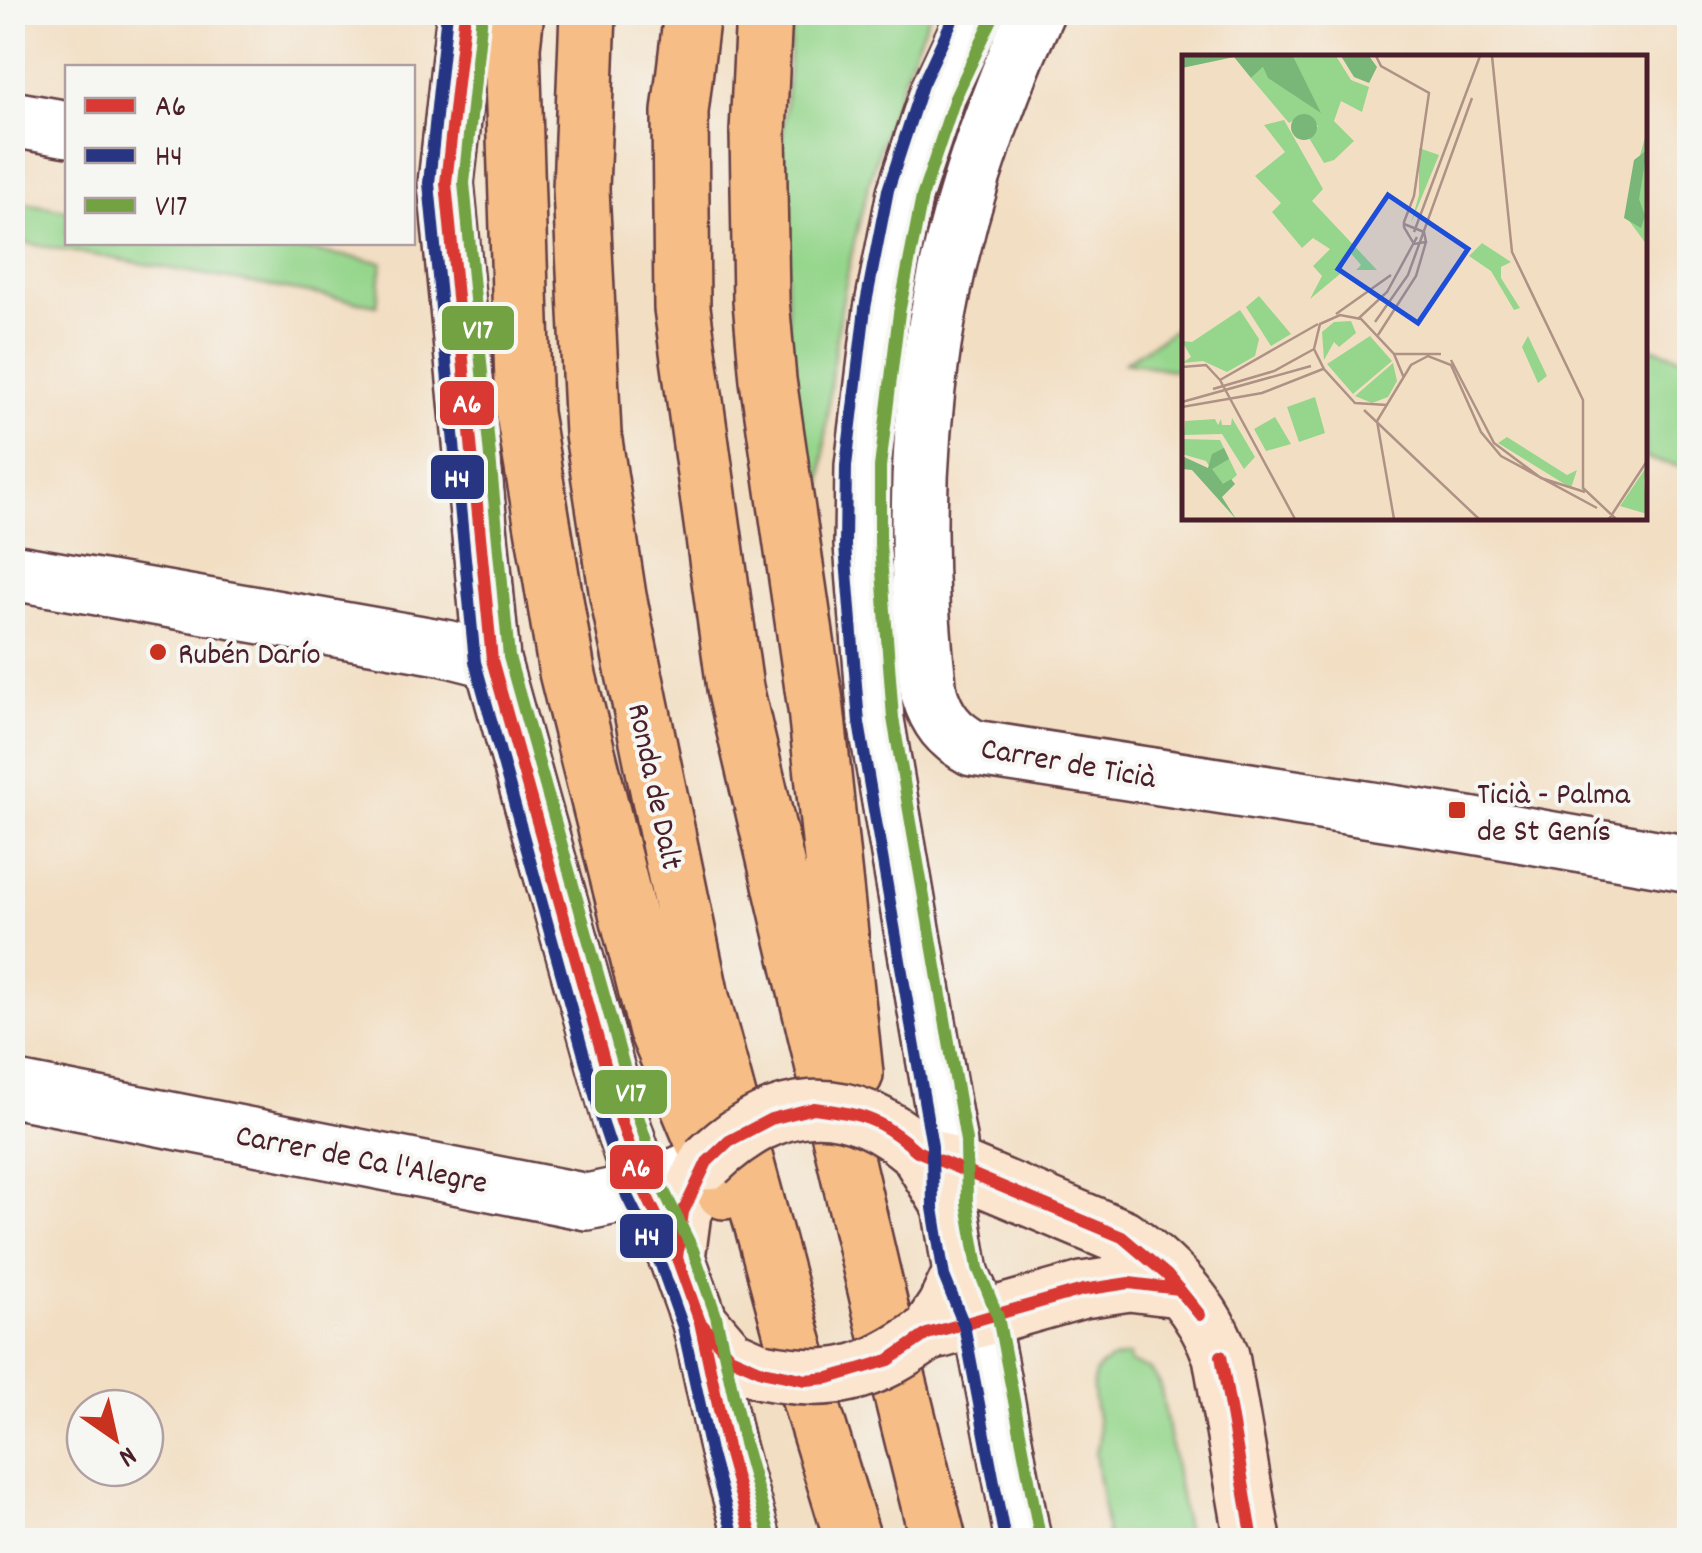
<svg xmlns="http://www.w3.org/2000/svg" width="1702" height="1553" viewBox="0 0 1702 1553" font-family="Dekko,sans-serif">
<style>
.green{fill:#95d68c;stroke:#707a5c;stroke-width:2.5}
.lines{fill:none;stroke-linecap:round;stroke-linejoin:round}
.minor-casing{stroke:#633c42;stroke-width:60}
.tertiary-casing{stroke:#633c42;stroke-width:60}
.secondary-casing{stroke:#633c42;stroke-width:60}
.trunk-casing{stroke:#633c42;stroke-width:60}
.minor{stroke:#fff;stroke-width:55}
.tertiary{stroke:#fff;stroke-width:55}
.secondary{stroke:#fbe5cf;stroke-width:55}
.trunk{stroke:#f6be86;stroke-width:55}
.secondary-bridge-casing{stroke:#633c42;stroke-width:60;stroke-linecap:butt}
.secondary-bridge{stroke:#fbe5cf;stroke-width:55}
.bus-1-casing{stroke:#f6f6f2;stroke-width:20}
.bus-2-casing{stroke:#f6f6f2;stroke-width:20}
.bus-3-casing{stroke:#f6f6f2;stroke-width:20}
.bus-1{stroke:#da3832;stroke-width:12}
.bus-2{stroke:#283583;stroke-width:12}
.bus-3{stroke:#72a242;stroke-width:12}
.poi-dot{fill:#c8321e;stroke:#f6f6f2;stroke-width:4}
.labels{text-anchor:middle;stroke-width:8;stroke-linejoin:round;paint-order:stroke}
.poi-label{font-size:32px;fill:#4a1f2b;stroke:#f6f6f2;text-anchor:start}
.street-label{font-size:32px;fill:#4a1f2b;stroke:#f6f6f2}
.inset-road{fill:none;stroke:#af9286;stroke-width:2.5}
.view{fill:#1d4ed8;fill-opacity:0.15;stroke:#1d4ed8;stroke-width:5}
.inset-edge{fill:none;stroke:#4a1f2b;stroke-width:5}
.line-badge{stroke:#f6f6f2;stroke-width:4}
.badge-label{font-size:28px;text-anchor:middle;font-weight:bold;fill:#fff}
</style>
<rect width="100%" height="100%" fill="#f6f6f2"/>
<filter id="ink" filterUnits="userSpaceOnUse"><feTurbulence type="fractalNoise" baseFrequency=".01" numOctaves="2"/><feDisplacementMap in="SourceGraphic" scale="20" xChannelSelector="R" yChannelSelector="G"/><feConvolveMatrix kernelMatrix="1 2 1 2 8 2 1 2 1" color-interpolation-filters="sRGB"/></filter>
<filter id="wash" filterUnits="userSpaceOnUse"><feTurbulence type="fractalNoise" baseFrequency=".0048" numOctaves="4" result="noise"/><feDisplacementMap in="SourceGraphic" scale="40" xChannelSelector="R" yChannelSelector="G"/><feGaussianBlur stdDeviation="2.25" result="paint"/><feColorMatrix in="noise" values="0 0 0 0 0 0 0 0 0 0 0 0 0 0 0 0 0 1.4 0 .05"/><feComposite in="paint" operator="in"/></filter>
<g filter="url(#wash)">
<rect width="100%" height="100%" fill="#f2dec2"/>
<!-- green -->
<path class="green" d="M 793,13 L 930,13 C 851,193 822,365 820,561 L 790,393 L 782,148 Z
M 13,201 L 67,210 L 68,242 L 262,243 L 382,262 L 377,305 L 13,241 Z
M 1184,323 L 1184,372 L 1125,362 Z
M 1645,345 L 1689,360 L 1689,469 L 1645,458 Z
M 1129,1356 L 1130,1363 L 1149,1369 L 1160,1384 L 1188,1540 L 1108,1540 L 1095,1453 C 1112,1422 1062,1362 1129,1356 Z"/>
</g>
<g filter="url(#ink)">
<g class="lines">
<!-- minor casing -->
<g class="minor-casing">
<path id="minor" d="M 1036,12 C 933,234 900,451 929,693 C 937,720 949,735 973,748 L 1468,825 L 1690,864
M 12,119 L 68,129
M 12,572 L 445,648 L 492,660
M 12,1089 L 587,1202 L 644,1190 L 688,1171"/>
</g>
<!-- tertiary casing -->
<g class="tertiary-casing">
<path id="tertiary" d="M 465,12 L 446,183 L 492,660 L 620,1118 L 644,1190 L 677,1258
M 950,1205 L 949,1144 L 876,720 L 862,545 L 863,466 L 882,310 L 905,193 L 939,91 L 976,12
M 962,1276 L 981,1320 L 1023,1540
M 700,1322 L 727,1447 L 753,1540"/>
</g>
<!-- secondary casing -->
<g class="secondary-casing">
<path id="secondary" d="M 917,1151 L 1122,1237 C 1165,1267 1203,1306 1221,1356 L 1253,1540
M 917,1151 L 950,1205 L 961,1273 L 945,1307 L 927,1334
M 707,1162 L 683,1212 L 677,1258 L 700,1322 L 730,1357 L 762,1371
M 927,1334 L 1083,1290 L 1129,1283 L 1179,1289"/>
</g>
<!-- trunk casing -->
<g class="trunk-casing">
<path id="trunk" d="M 516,12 L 512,47 L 524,413 L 567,672 L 656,1028 L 724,1191
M 588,12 L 581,189 L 593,434 L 618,596 L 701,997 L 809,1397 L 853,1540
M 692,12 L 680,112 L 682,308 L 735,688 L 881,1311 L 938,1540
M 764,12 L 758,132 L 761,301 L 768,380 L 816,709 L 855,1074"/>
</g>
<!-- minor -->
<use href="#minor" class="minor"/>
<!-- tertiary -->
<use href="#tertiary" class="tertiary"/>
<!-- secondary -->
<use href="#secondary" class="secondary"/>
<!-- trunk -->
<use href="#trunk" class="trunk"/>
<!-- secondary-bridge casing -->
<g class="secondary-bridge-casing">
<path id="secondary-bridge" d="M 707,1162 C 775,1096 845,1089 917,1151
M 762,1371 C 834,1385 867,1376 927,1334"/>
</g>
<!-- secondary-bridge -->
<use href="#secondary-bridge" class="secondary-bridge"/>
<!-- bus-1 casing -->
<g class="bus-1-casing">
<path id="bus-1" d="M 465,12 L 446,183 L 492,660 L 620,1118 L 644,1190 L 677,1258 L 700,1322 L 727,1447 L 753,1540
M 814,1108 C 864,1115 878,1117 917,1151 L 1122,1237 L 1167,1275 L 1200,1315 L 1179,1289 L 1129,1283 L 1083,1290 L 927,1334 L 889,1360 L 829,1378 L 806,1380 L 762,1371 L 730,1357 L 700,1322 L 677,1258 L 683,1212 L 707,1162 L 729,1141 L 771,1119 Z
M 1221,1356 L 1253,1540"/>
</g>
<!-- bus-2 casing -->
<g class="bus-2-casing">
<path id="bus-2" d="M 447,12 L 429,183 L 475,662 L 603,1124 L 627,1196 L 661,1265 L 683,1327 L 710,1451 L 735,1540
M 956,12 L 922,85 L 888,190 L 865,308 L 846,466 L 845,546 L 859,723 L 932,1146 L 933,1208 L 944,1276 L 964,1325 L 1005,1540"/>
</g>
<!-- bus-3 casing -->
<g class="bus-3-casing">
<path id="bus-3" d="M 482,14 L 464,183 L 509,657 L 637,1113 L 660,1183 L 693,1250 L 716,1316 L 744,1443 L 770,1535
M 992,19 L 955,98 L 922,197 L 899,313 L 880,467 L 880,544 L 893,718 L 966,1141 L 967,1203 L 978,1268 L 998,1317 L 1040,1537"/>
</g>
<!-- bus-1 -->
<use href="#bus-1" class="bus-1"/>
<!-- bus-2 -->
<use href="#bus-2" class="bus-2"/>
<!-- bus-3 -->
<use href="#bus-3" class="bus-3"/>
</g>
</g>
<!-- markers -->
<g class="poi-dot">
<circle cx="158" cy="652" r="10"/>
<rect x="1447" y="800" width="20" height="20" rx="5"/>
</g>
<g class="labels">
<!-- poi labels -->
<g class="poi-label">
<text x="178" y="663">Rubén Darío</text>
<text x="1477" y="803">Ticià - Palma<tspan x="1477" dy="37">de St Genís</tspan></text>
</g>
<!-- street labels -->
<g class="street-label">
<text transform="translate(1069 761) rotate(10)" y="11">Carrer de Ticià</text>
<text transform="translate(657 786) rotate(78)" y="11">Ronda de Dalt</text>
<text transform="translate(362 1157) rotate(11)" y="11">Carrer de Ca l'Alegre</text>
</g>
</g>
<!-- overview -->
<g transform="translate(1182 55)">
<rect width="465" height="465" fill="#f2dec2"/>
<path d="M 111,1 L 154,1 L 169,25 L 187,32 L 180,57 L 159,46 L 152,66 L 172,86 L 152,105 L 142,108 L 127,83 L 136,71 L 121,59 L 107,68 L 69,23 L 81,12 L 138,57 ZM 102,65 L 141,134 L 130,146 L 195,215 L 174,215 L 179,210 L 167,196 L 158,219 L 128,244 L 140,221 L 131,211 L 148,194 L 131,183 L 120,193 L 90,157 L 99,148 L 73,121 L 103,97 L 82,70 ZM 465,75 L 465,190 L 445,163 L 445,148 ZM 237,93 L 257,100 L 229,168 L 237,140 ZM 300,188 L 329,207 L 319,212 L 319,223 L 338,253 L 332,255 L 309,216 L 287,201 ZM 77,241 L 109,279 L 89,291 L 64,252 ZM 58,255 L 77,284 L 73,301 L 45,317 L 21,306 L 0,308 L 9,302 L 0,286 L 10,287 ZM 169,266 L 174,278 L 157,292 L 152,287 L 142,305 L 140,277 L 152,267 ZM 188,281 L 210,306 L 171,339 L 145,309 ZM 346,281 L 365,321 L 356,328 L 340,292 ZM 211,308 L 215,326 L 206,342 L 190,348 L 173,341 ZM 133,342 L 143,378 L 117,387 L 105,352 ZM 93,362 L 109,389 L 84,396 L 72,374 ZM 50,363 L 73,402 L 62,414 L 40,379 L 2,380 L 3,366 L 33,364 L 36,370 L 39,364 L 40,370 L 49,370 ZM 325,382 L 385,420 L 395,415 L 389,433 L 316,388 ZM 0,384 L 38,385 L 55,420 L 41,432 L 24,406 L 0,399 ZM 465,411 L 462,427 L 465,459 L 438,451 Z" fill="#95d68c"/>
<path d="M 0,1 L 111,1 L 139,58 L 86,23 L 81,12 L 69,23 L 52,2 L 0,13 ZM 159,1 L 187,1 L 195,12 L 187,28 L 172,22 ZM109 72a13 13 0 1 1 26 0a13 13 0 1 1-26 0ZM 465,95 L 457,144 L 463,161 L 459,173 L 442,163 L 452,105 ZM 42,393 L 47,404 L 30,414 L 41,429 L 49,424 L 53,429 L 40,442 L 54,464 L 10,415 L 0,414 L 0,401 L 26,413 L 30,399 Z" fill="#78b778"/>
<path class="inset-road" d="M 194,1 L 199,11 L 247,38 L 232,141 L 222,167 L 222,172 L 223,174 L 232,189 L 244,187 L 242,177 L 222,169M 310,1 L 330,197 L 401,345 L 401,433 L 434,464M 232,177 L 298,1M 154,259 L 209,220M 177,263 L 205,237 L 235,182M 193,267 L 226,220 L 290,43M 196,280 L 234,221 L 244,187M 212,299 L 259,299M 269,305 L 312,388 L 359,423 L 403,437M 0,312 L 24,310 L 38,325 L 136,269M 38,325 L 113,464M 31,334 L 92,316 L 132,294M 0,347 L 129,311M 205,350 L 173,348 L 142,314 L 132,294 L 138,269 L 158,260 L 179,264 L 212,299 L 222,323M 0,352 L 80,338 L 141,314M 182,355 L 297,464M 212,464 L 195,366 L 229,310 L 246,301 L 269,310 L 299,377 L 319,401 L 415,453M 427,464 L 465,406"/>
<path class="view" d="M 206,140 L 286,194 L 236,268 L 156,214 Z"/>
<rect width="465" height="465" class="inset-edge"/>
</g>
<g class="line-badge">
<rect x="440" y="304" width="76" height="48" rx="10" fill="#72a242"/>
<rect x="438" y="379" width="58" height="48" rx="10" fill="#da3832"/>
<rect x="429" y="453" width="57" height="48" rx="10" fill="#283583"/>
<rect x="593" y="1068" width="76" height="48" rx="10" fill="#72a242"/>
<rect x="608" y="1143" width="57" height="48" rx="10" fill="#da3832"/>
<rect x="618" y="1212" width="57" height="48" rx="10" fill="#283583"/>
</g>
<g class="badge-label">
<text x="478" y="338">V17</text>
<text x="467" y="412">A6</text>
<text x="457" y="487">H4</text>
<text x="631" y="1101">V17</text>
<text x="636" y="1176">A6</text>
<text x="647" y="1245">H4</text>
</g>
<!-- margin -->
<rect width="1702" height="1553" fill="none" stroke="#f6f6f2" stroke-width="50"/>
<!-- legend -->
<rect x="65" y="65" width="350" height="180" fill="#f6f6f2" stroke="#b1a0a2" stroke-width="2.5"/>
<rect x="85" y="98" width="50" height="15" fill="#da3832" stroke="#b1a0a2" stroke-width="2.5"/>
<text x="155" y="115" font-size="30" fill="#4a1f2b">A6</text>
<rect x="85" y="148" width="50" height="15" fill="#283583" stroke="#b1a0a2" stroke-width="2.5"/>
<text x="155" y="165" font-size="30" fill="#4a1f2b">H4</text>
<rect x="85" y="198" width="50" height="15" fill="#72a242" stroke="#b1a0a2" stroke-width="2.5"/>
<text x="155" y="215" font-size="30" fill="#4a1f2b">V17</text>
<!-- north arrow -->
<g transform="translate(115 1438) rotate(146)"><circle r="48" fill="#f6f6f2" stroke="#b1a0a2" stroke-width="2.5"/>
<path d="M0-8L18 38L0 25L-18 38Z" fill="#c8321e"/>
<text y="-15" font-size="28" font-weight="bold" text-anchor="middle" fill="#4a1f2b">N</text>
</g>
</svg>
